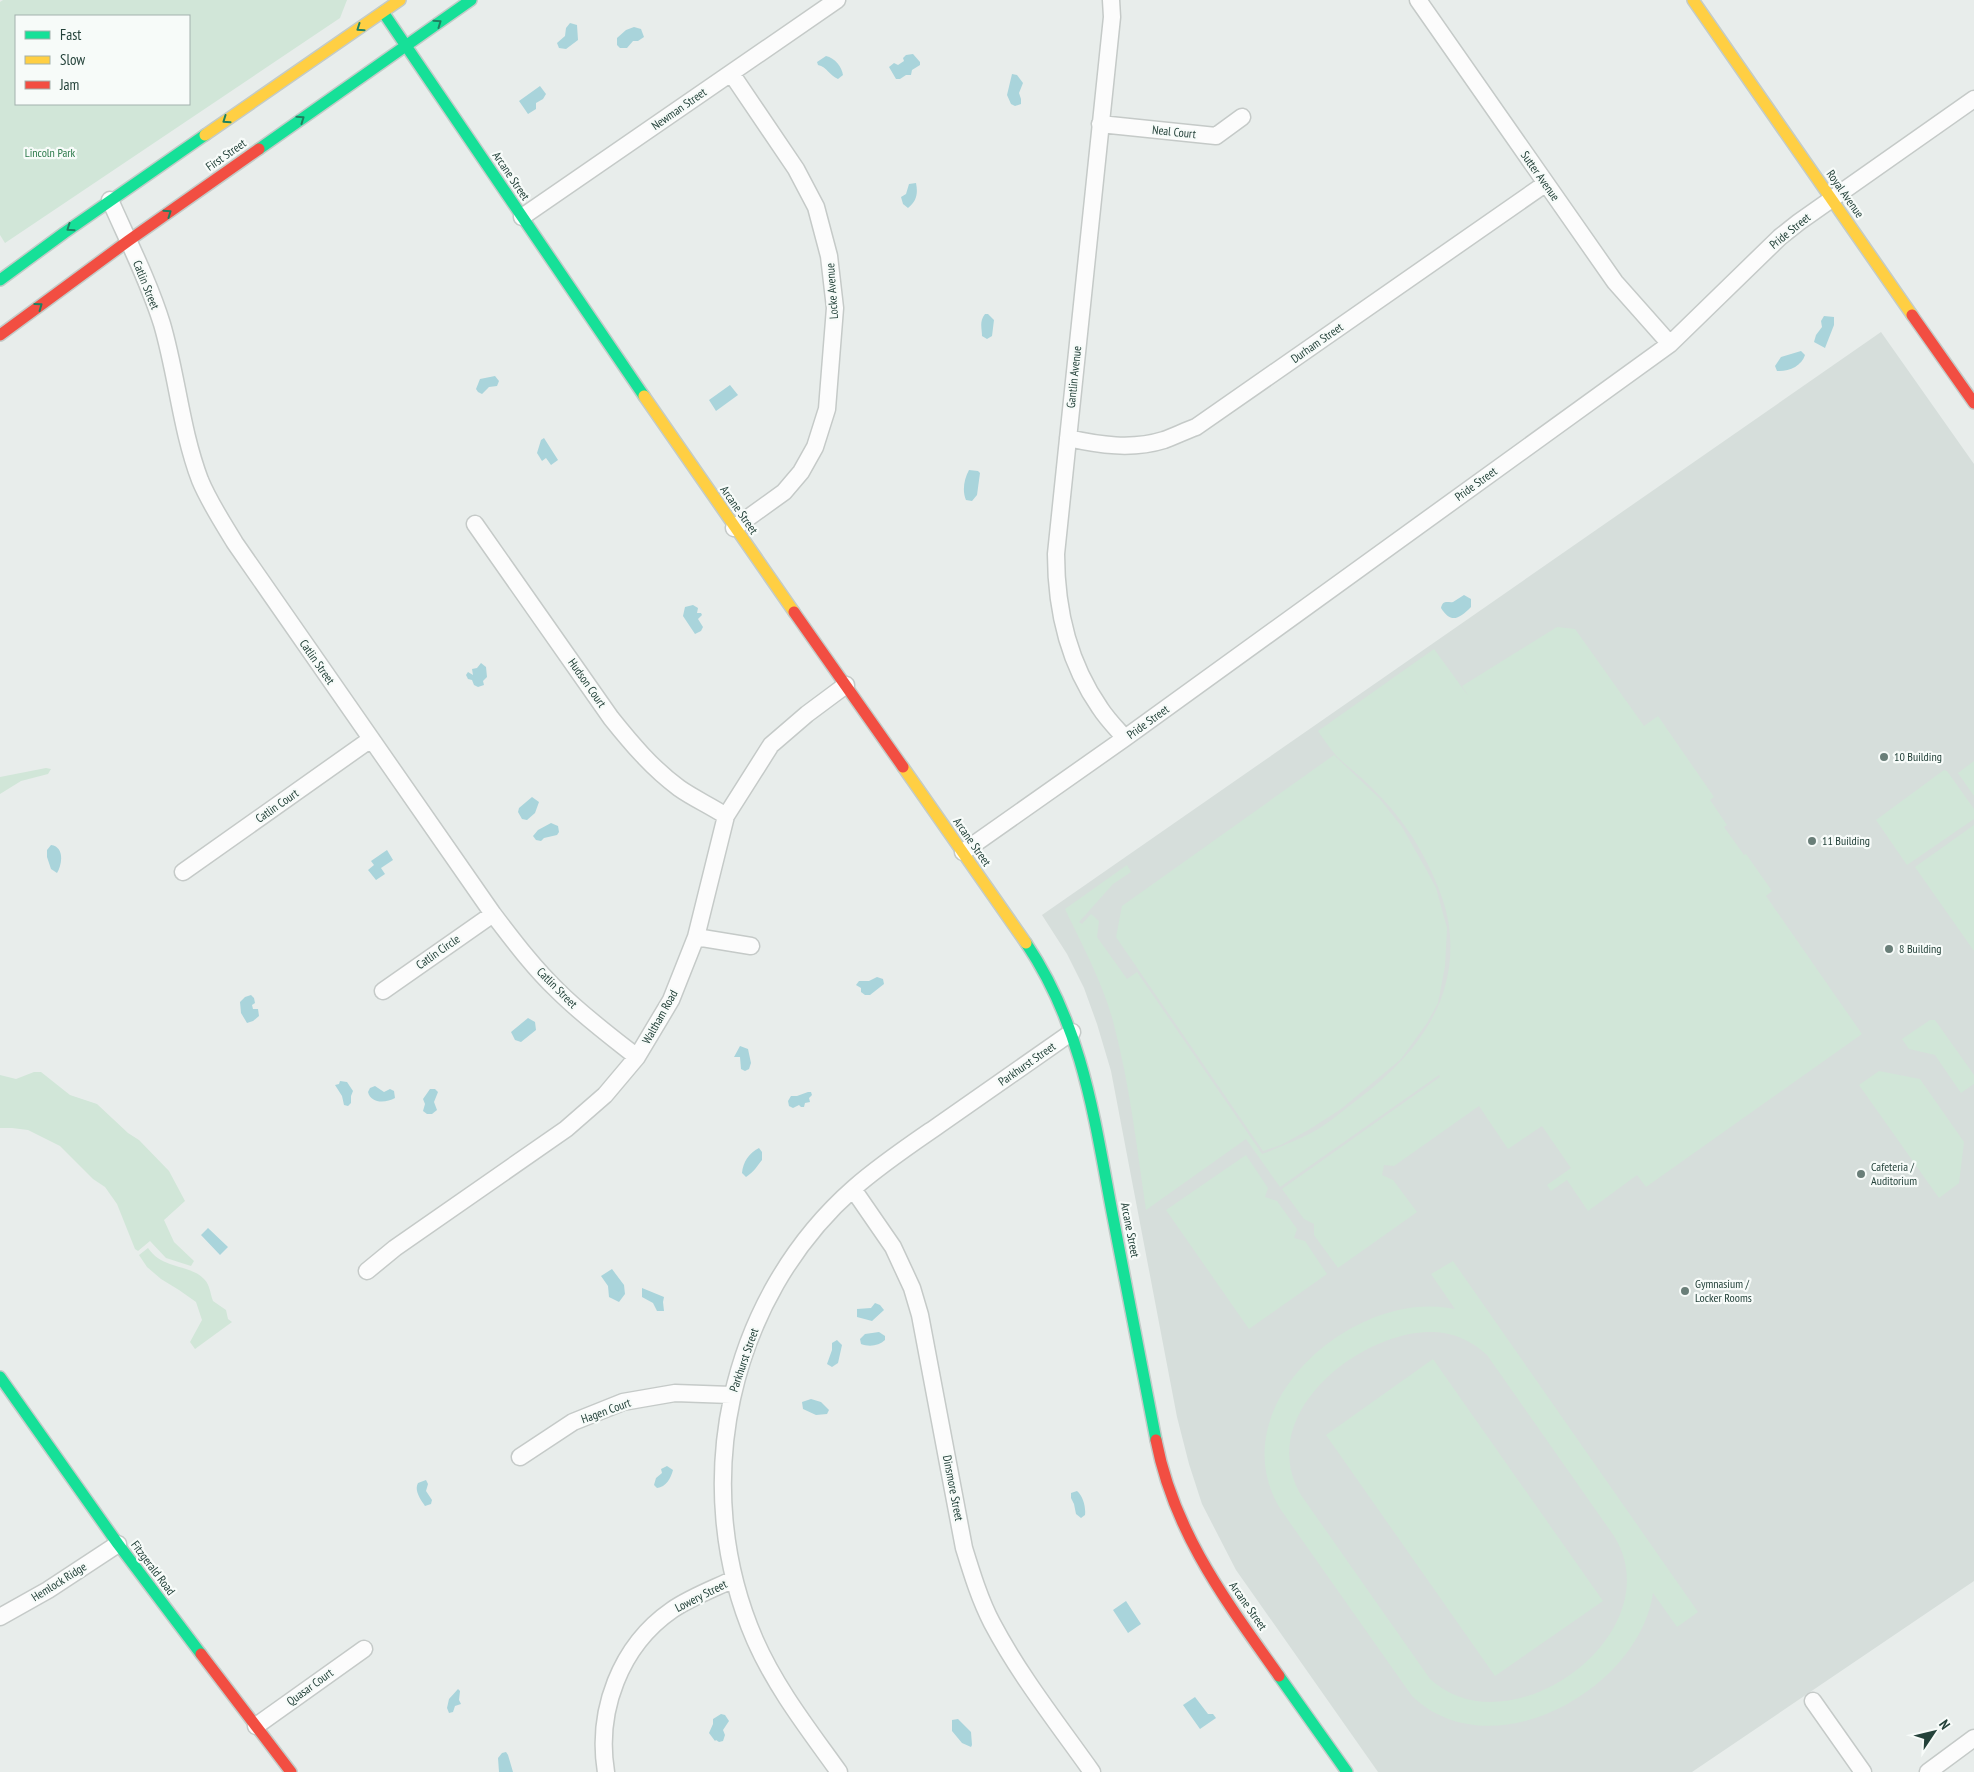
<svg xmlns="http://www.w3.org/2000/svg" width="1974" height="1772" viewBox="0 0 1974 1772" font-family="'PT Sans Narrow',sans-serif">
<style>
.built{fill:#d6dedb}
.green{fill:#d1e6d8;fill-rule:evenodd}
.water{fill:#a9d4db}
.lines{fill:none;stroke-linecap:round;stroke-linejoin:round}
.street-casing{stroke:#c5cac8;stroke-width:19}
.fast-casing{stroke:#c3cbc8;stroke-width:14}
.slow-casing{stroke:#c3cbc8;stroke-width:14}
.jam-casing{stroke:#c3cbc8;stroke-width:14}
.street{stroke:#fcfcfc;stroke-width:16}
.fast{stroke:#16e098;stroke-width:11}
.slow{stroke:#ffcf43;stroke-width:11}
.jam{stroke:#f24e42;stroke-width:11}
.oneway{stroke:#1e8160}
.poi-dot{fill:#697e78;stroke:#f7fbf9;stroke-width:2}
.labels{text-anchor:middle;stroke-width:4.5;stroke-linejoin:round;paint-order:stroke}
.street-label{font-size:12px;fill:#24423a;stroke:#f7fbf9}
.park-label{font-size:12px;fill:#2d7a4b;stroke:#f7fbf9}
.poi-label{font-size:12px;fill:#24423a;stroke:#f7fbf9;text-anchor:start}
</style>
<rect width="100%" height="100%" fill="#e8edeb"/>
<!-- built -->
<path class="built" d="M 1881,332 L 1974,464 L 1974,1581 L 1692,1772 L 1378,1772 L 1236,1570 L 1202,1504 L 1189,1464 L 1177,1417 L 1111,1071 L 1097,1024 L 1084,988 L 1067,954 L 1042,915 Z"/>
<!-- green -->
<path class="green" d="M 3,0 L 347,0 L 340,18 L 5,243 L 0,235 L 0,2 ZM 16,16 L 189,16 L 189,104 L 16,104 Z
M 1557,627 L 1575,629 L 1644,726 L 1658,716 L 1714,797 L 1710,800 L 1727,825 L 1724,827 L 1744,855 L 1746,854 L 1772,891 L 1766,896 L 1862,1034 L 1646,1187 L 1637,1175 L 1588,1211 L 1567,1180 L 1551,1191 L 1547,1185 L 1571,1168 L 1542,1126 L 1508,1149 L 1479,1106 L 1394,1166 L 1384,1165 L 1382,1175 L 1393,1180 L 1417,1212 L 1338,1268 L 1314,1235 L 1314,1224 L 1304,1219 L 1282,1189 L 1440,1077 L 1439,1075 L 1280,1187 L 1246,1139 L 1146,1210 C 1137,1149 1130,1086 1114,1025 C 1104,985 1083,947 1065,909 L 1127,865 L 1131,872 L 1113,884 L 1079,922 L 1082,924 L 1091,914 L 1099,921 L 1097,937 L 1127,979 L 1137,972 L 1262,1154 C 1278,1148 1295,1141 1311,1133 C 1327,1125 1342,1111 1357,1100 C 1414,1057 1459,1002 1449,926 C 1446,902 1434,876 1423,855 C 1410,830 1390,805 1370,786 C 1359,774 1344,765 1334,753 C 1328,746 1323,738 1318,731 L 1434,649 L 1469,697 L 1462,686 Z
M 1334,755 L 1379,798 L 1402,827 L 1427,871 L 1436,888 L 1444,917 L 1447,928 L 1445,966 L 1438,1003 L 1427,1023 L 1401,1059 L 1341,1109 L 1310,1129 L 1281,1145 L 1263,1151 L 1116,937 L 1122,906 Z
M 1974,761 L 1974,796 L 1958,773 Z
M 46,768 L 51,769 L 48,774 L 21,781 L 0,794 L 0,777 Z
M 1944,770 L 1947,771 L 1974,809 L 1974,819 L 1907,865 L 1876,820 Z
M 1974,825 L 1974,951 L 1915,867 Z
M 1930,1020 L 1935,1020 L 1974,1075 L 1974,1084 L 1961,1093 L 1935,1055 L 1909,1049 L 1902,1039 Z
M 1879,1071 L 1920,1079 L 1964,1142 L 1959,1183 L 1939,1198 L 1859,1085 Z
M 34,1072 L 41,1072 L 70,1095 L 97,1104 L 128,1133 L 139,1140 L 169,1171 L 185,1201 L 164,1220 L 174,1242 L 194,1261 L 191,1266 L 166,1258 L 150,1241 L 138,1251 L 135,1249 L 117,1204 L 105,1187 L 93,1179 L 60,1146 L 28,1130 L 12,1128 L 0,1128 L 0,1075 L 16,1079 Z
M 1246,1155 L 1268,1188 L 1265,1197 L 1277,1201 L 1297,1229 L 1294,1238 L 1305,1241 L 1327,1274 L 1249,1329 L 1166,1210 Z
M 148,1248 C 163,1270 190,1264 204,1279 C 210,1285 210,1293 213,1301 L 226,1310 L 228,1319 L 232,1322 L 195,1349 L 190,1342 L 202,1320 L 196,1302 L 179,1290 L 161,1279 L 147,1267 L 139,1255 Z
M 1453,1261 L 1698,1612 L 1677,1627 L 1653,1593 C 1639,1690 1491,1772 1412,1696 L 1281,1510 C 1217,1408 1353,1287 1455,1309 L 1431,1274 ZM 1427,1332 C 1450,1331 1470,1339 1487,1355 L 1614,1536 C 1674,1633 1510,1753 1430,1679 L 1301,1495 C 1255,1417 1354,1335 1427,1332 Z
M 1433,1359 L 1603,1601 L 1495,1676 L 1326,1435 Z"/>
<!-- water -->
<path class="water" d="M 570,23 L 577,25 L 578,40 L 566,49 L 559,48 L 557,43 L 565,36 L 566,28 Z
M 634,27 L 641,29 L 644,37 L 638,41 L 633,41 L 627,48 L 620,48 L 617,45 L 617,38 L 626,30 Z
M 913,54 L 920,62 L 920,65 L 912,70 L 911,75 L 906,75 L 900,79 L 896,79 L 889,67 L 894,63 L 898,65 L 904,61 L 903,58 L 906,55 Z
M 826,56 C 835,58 842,67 843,75 L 838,79 C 830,76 827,67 818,65 L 817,62 Z
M 1012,74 L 1017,75 L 1023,83 L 1019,93 L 1021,99 L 1021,104 L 1015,106 L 1011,104 L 1007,95 Z
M 540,86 L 546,94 L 543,99 L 536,103 L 536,109 L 528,114 L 519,101 Z
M 916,183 C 918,193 917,201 908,208 L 903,204 L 901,197 L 906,194 L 909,184 Z
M 985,314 L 988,314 L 994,320 L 992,336 L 987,339 L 982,336 C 982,329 979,321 985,314 Z
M 1824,316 L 1834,317 L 1834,325 L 1825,348 L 1814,342 L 1816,335 L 1822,327 L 1821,321 Z
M 1801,351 L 1805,355 C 1802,366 1788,372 1777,371 L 1775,366 L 1781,357 Z
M 495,376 L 499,381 L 497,386 L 489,387 L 482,394 L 478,392 L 476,389 L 480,379 Z
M 730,385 L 738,395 L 716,411 L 709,400 Z
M 544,438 L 558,460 L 551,465 L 546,458 L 542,461 L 537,453 L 541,440 Z
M 969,470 L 978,471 L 980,473 L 977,495 L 972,501 L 966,500 C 962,491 964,479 969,470 Z
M 1464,595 L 1471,599 L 1471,607 C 1459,619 1451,624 1441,608 C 1443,599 1448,603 1453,602 Z
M 693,605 L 698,608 L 697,613 L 701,613 L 702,615 L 698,619 L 703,627 L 701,631 L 695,634 L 683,616 L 685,607 Z
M 481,663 L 486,667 L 487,677 L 483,681 L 484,685 L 478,687 L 474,685 L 472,680 L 468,679 L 466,675 L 468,672 L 473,675 L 472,669 L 477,668 Z
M 532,797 L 539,802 L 535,813 L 527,820 L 522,819 L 518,812 L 519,808 Z
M 551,823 L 558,826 L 559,832 L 557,835 L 544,838 L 541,841 L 536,840 L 533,836 L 538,830 Z
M 51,845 C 65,847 62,865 57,873 L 51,869 L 47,857 L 47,850 Z
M 387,850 L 393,860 L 381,868 L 385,874 L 376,880 L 368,870 L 374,865 L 371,861 Z
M 877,977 L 883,979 L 884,984 L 870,995 L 865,995 L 861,992 L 861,988 L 856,985 L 859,981 L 869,981 Z
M 251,995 L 254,998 L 255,1003 L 252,1005 L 253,1009 L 258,1009 L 259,1016 L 253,1021 L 247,1023 L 241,1013 L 240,1002 L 245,997 Z
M 528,1018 L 535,1022 L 536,1030 L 521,1042 L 515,1040 L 511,1032 Z
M 740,1046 L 748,1049 L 751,1063 L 749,1069 L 745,1071 L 741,1069 L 740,1057 L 734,1057 Z
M 340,1081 L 347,1082 L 353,1091 L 351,1096 L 351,1103 L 348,1106 L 344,1105 L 342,1096 L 335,1085 L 339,1084 Z
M 375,1086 L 384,1092 L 390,1089 L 394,1091 L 395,1098 C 386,1103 371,1104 368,1092 L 370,1088 Z
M 430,1089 L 435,1089 L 438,1092 L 434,1102 L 437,1110 L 432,1114 L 427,1114 L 423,1111 L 425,1104 L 423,1099 Z
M 808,1092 L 811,1092 L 812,1095 L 809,1098 L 810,1102 L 805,1103 L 804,1107 L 801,1107 L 799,1105 L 793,1108 L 789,1106 L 788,1101 L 791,1096 L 797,1096 Z
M 759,1148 L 762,1152 L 762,1160 C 757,1166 754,1172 746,1177 L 742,1173 C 743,1162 749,1153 759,1148 Z
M 208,1228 L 228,1247 L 220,1255 L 201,1235 Z
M 612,1269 L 624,1285 L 625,1294 L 619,1302 L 609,1297 L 608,1286 L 601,1276 Z
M 642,1288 L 664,1297 L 663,1302 L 664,1311 L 657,1311 L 653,1303 L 642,1297 Z
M 875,1303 L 880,1305 L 884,1310 L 872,1321 L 857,1317 L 857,1309 L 871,1308 Z
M 879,1332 L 885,1336 L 885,1340 C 879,1346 869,1347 861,1344 L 860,1339 L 865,1334 Z
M 837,1340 L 842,1345 L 838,1363 L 832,1367 L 827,1364 L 832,1350 L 832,1343 Z
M 811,1399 L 821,1402 L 829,1410 L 827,1414 L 816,1415 L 803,1409 L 802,1402 Z
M 667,1466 L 673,1470 C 671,1478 666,1487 657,1488 L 654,1485 L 656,1478 L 662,1473 L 661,1469 Z
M 426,1480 L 428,1484 L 426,1491 L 432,1500 L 431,1504 L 425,1506 C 420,1499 414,1490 418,1483 Z
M 1077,1491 C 1083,1496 1086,1507 1085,1515 L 1081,1518 L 1076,1514 L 1074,1504 L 1071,1498 L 1071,1493 Z
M 1126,1601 L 1141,1624 L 1128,1633 L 1113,1610 Z
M 458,1689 L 460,1691 L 459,1700 L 461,1704 L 455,1706 L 453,1712 L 449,1713 L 447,1708 L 449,1699 Z
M 1195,1697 L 1208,1714 L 1213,1714 L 1216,1718 L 1200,1729 L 1183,1705 Z
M 721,1714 L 725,1715 L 729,1721 L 723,1730 L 725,1735 L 723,1741 L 719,1742 L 716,1740 L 715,1741 L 709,1733 L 713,1724 L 713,1719 Z
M 958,1719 L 971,1732 L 972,1745 L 971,1747 L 962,1743 L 952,1731 L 952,1720 Z
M 502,1753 L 506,1752 L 508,1755 L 513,1772 L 499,1772 L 498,1758 Z"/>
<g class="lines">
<!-- street casing -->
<g class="street-casing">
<path id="street" d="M 1111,0 L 1112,17 L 1056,554 C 1056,609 1068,662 1100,708 C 1107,719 1116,728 1125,738
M 1418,0 L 1615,282 L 1670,344
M 731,73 L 796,169 L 816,207 L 829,256 L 835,308 L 827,409 L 815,447 L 801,472 L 784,492 L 734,528
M 1100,124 L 1216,136 L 1242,117
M 110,200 C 128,241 149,282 162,324 C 177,375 181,430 200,480 C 209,502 223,523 235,543 L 493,914 C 513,940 533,967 557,990 C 582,1015 610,1036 637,1057
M 522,217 L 837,0
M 1068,438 C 1099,445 1132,450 1164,440 C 1175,436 1185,431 1196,427 L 1545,184
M 475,524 L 611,718 C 631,743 652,768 679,788 C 693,798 711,806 726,816
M 963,852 L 1125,738 L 1670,344 L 1780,237 L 1799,222 L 1974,99
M 183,872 L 371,739
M 696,937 L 751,946
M 383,991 L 493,914
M 853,1189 L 893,1247 L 912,1288 L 920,1315 L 964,1548 C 972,1574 980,1600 992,1623 C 1020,1676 1058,1724 1092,1772
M 367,1271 L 395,1248 L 566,1129 L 605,1095 L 637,1057 L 671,1000 L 696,937 L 726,816 L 771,745 L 807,714 L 846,685
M 520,1457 L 573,1422 L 623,1402 L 675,1393 L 731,1395
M 0,1617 L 48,1590 L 118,1544
M 1813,1701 L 1863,1772
M 256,1726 L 364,1649
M 606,1772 C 596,1711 620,1646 672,1610 C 691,1597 713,1589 734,1579
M 839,1772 C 809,1730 776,1688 755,1640 C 688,1486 728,1299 854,1188 C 880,1165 910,1145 939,1125 C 983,1094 1028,1063 1072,1032
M 1928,1772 L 1974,1738"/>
</g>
<!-- fast casing -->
<g class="fast-casing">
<path id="fast" d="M 383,12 L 644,396
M 259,149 L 471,0
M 0,280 L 64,233 L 205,135
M 1026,943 C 1082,1026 1094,1116 1112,1212 C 1127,1288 1141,1364 1156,1440
M 0,1377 L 118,1544 L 201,1654
M 1279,1676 L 1347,1772"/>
</g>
<!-- slow casing -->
<g class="slow-casing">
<path id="slow" d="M 1693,0 L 1912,315
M 205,135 L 400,0
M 644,396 L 794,612
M 903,767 L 1026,943"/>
</g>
<!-- jam casing -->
<g class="jam-casing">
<path id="jam" d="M 1912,315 L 1974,403
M 0,335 L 128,241 L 259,149
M 794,612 L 903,767
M 1156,1440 C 1174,1533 1226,1601 1279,1676
M 201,1654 L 291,1772"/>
</g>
<!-- street -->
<use href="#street" class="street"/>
<!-- fast -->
<use href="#fast" class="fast"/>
<!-- slow -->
<use href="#slow" class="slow"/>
<!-- jam -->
<use href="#jam" class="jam"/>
</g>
<!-- one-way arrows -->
<defs><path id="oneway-chevron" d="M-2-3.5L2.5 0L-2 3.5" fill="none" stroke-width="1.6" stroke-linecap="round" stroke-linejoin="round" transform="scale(1.25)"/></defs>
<g class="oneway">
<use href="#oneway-chevron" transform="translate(438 23) rotate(-35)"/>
<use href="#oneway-chevron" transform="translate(360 28) rotate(145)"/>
<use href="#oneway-chevron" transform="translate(301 119) rotate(-35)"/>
<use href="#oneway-chevron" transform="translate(226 120) rotate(145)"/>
<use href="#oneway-chevron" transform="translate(168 213) rotate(-35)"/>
<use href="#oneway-chevron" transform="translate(70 228) rotate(145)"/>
<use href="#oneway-chevron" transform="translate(39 306) rotate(-36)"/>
</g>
<!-- markers -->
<g class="poi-dot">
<circle cx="1884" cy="757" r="5"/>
<circle cx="1812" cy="841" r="5"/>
<circle cx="1889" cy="949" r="5"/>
<circle cx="1861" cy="1174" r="5"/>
<circle cx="1685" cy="1291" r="5"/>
</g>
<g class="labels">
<!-- street labels -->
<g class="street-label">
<text transform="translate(679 109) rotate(-35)" y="4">Newman Street</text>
<text transform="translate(1174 132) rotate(6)" y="4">Neal Court</text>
<text transform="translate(226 155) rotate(-35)" y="4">First Street</text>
<text transform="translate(511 176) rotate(56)" y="4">Arcane Street</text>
<text transform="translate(1540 176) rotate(55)" y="4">Sutter Avenue</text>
<text transform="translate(1845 194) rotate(55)" y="4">Royal Avenue</text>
<text transform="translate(1790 231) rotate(-39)" y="4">Pride Street</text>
<text transform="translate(146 285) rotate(68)" y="4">Catlin Street</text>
<text transform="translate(832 291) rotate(-94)" y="4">Locke Avenue</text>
<text transform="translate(1317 343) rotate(-35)" y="4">Durham Street</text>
<text transform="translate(1074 377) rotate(-84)" y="4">Gantlin Avenue</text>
<text transform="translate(1476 484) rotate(-36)" y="4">Pride Street</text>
<text transform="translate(739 510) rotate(55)" y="4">Arcane Street</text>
<text transform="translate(317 662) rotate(55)" y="4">Catlin Street</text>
<text transform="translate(587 683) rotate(55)" y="4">Hudson Court</text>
<text transform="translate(1148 722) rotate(-36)" y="4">Pride Street</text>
<text transform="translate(277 806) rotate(-35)" y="4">Catlin Court</text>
<text transform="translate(972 842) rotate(55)" y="4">Arcane Street</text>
<text transform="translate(438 952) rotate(-35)" y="4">Catlin Circle</text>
<text transform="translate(557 988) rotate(45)" y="4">Catlin Street</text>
<text transform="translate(660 1017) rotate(-61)" y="4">Waltham Road</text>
<text transform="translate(1027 1064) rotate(-35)" y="4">Parkhurst Street</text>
<text transform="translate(1130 1230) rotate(79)" y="4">Arcane Street</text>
<text transform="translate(744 1360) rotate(-71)" y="4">Parkhurst Street</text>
<text transform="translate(606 1411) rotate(-20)" y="4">Hagen Court</text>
<text transform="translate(953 1488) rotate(79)" y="4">Dinsmore Street</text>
<text transform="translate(153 1568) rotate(53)" y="4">Fitzgerald Road</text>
<text transform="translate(59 1582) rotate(-32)" y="4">Hemlock Ridge</text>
<text transform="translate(701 1596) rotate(-27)" y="4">Lowery Street</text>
<text transform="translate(1248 1606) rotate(55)" y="4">Arcane Street</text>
<text transform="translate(310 1687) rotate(-36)" y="4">Quasar Court</text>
</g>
<!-- park labels -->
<g class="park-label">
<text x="50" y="157">Lincoln Park</text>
</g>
<!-- poi labels -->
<g class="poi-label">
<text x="1894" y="761">10 Building</text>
<text x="1822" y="845">11 Building</text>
<text x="1899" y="953">8 Building</text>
<text x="1871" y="1171">Cafeteria /<tspan x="1871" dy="14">Auditorium</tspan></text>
<text x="1695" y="1288">Gymnasium /<tspan x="1695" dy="14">Locker Rooms</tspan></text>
</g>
</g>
<!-- legend -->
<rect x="15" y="15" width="175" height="90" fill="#f7fbf9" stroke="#a3b1ad"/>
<rect x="25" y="31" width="25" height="8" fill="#16e098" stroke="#a3b1ad"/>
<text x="60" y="40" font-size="15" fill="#24423a">Fast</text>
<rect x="25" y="56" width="25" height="8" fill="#ffcf43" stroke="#a3b1ad"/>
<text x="60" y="65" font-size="15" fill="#24423a">Slow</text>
<rect x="25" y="81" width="25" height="8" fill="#f24e42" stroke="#a3b1ad"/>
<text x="60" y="90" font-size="15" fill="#24423a">Jam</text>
<!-- north arrow -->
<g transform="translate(1934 1732) rotate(55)" stroke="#f7fbf9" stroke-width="4" paint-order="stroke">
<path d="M0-4L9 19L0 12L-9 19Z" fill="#24423a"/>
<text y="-8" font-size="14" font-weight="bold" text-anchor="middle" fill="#24423a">N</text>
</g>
</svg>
